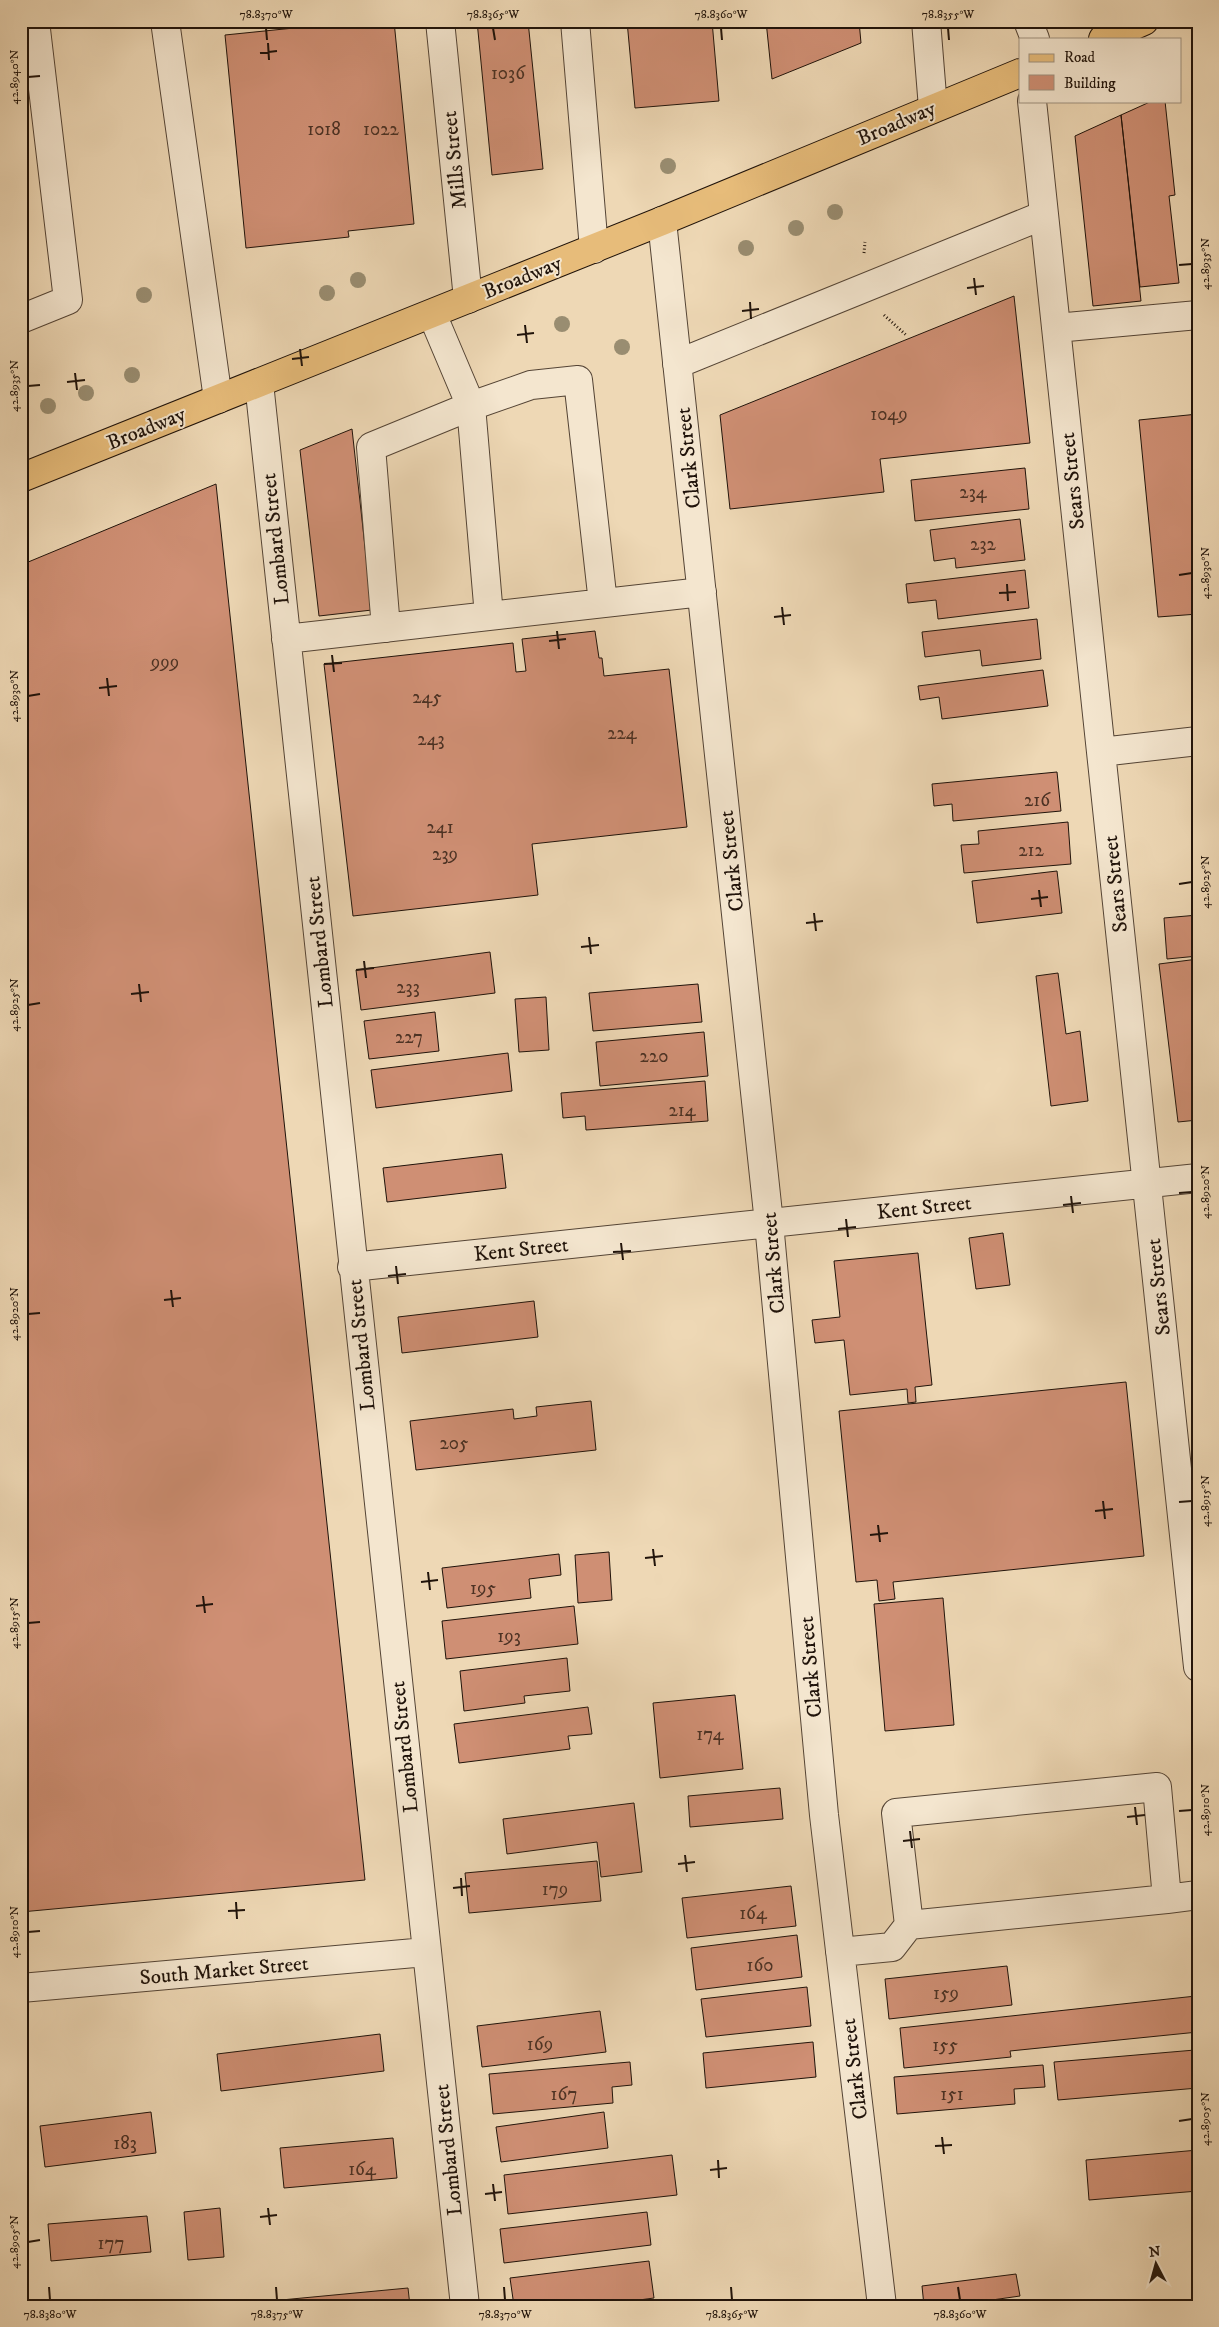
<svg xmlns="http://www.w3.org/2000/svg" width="1219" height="2327" viewBox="0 0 1219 2327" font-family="'IM FELL DW Pica',serif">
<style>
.building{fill:#cf8f74;stroke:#20130a}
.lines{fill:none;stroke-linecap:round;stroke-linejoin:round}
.minor-casing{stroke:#544435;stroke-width:30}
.major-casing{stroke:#20130a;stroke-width:30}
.path{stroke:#20130a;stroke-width:3;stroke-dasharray:1 2.5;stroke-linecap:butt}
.minor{stroke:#f4e6cf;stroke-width:28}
.major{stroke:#e7bc7a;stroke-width:28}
.tree{fill:#998d71}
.ticks{fill:none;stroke:#20130a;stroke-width:2}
.labels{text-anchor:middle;stroke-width:4;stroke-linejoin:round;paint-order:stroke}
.number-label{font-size:19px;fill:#4c3224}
.street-label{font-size:21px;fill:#20130a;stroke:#f4e6cf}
.neatline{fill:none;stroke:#20130a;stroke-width:2}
.ticks-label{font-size:12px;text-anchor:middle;fill:#20130a}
</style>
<rect width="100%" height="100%" fill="#eed8b5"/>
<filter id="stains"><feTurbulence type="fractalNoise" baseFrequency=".004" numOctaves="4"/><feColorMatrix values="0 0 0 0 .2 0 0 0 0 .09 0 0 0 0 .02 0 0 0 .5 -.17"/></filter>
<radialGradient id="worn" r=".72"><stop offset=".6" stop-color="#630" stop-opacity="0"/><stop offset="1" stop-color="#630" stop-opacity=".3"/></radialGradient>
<!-- building -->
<path class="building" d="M 363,21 L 394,21 L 414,224 L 348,231 L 349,237 L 246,248 L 225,35 Z
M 477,21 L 528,21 L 543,169 L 492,175 Z
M 627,21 L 712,21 L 719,101 L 635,108 Z
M 766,21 L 859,21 L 861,43 L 772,79 Z
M 1152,101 L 1165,101 L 1175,195 L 1169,196 L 1179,283 L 1140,287 L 1121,115 Z
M 1121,115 L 1141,301 L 1093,306 L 1075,136 Z
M 1014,296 L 1030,443 L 880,459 L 884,492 L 730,509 L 720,415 Z
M 1198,414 L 1198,614 L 1158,617 L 1139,420 Z
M 352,429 L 372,610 L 319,616 L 300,450 Z
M 1025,468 L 1029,509 L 915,521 L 911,480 Z
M 216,484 L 365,1880 L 21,1912 L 21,565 Z
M 1020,519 L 1025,560 L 956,568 L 955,558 L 934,561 L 930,530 Z
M 1025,570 L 1029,608 L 938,619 L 936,600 L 908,603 L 906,584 Z
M 1037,619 L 1041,659 L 982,666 L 980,650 L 925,657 L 922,632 Z
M 595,631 L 599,658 L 602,658 L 604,676 L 669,669 L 687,827 L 532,844 L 538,895 L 353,916 L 324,664 L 513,643 L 516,672 L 526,671 L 522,639 Z
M 1043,670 L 1048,706 L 942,719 L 939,697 L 920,700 L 918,686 Z
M 1057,772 L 1061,811 L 953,821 L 952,804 L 934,806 L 932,784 Z
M 1068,822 L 1071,864 L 964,873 L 961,845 L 979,844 L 978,831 Z
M 1057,871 L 1062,913 L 977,923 L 972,881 Z
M 1198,915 L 1198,956 L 1167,959 L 1164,918 Z
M 490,952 L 495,993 L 361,1010 L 356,970 Z
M 1198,959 L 1198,1120 L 1178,1122 L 1159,964 Z
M 1058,973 L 1066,1034 L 1080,1031 L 1088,1101 L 1051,1106 L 1036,976 Z
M 698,984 L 702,1022 L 593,1031 L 589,993 Z
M 546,997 L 549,1050 L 519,1052 L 515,999 Z
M 435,1012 L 439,1051 L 369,1059 L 364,1021 Z
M 704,1032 L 708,1076 L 600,1086 L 596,1042 Z
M 508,1053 L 512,1091 L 376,1108 L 371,1070 Z
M 705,1081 L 708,1121 L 586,1130 L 585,1116 L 563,1118 L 561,1093 Z
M 502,1154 L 506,1188 L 387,1202 L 383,1168 Z
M 1003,1233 L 1010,1285 L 976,1289 L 969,1238 Z
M 918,1253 L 932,1385 L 915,1387 L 916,1402 L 908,1403 L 907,1389 L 850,1395 L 844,1340 L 815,1343 L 812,1320 L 840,1317 L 834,1261 Z
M 534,1301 L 538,1337 L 402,1353 L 398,1317 Z
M 1126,1382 L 1144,1556 L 893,1582 L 895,1599 L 879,1601 L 877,1580 L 856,1582 L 839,1411 Z
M 591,1401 L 596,1450 L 416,1470 L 410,1421 L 513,1409 L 514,1419 L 537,1416 L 536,1407 Z
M 609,1552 L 612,1600 L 578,1603 L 575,1555 Z
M 559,1554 L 561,1575 L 529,1579 L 531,1598 L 447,1608 L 442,1568 Z
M 943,1598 L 954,1725 L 885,1731 L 874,1604 Z
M 574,1606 L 578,1644 L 446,1659 L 442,1621 Z
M 567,1658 L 570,1691 L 524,1696 L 525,1703 L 464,1711 L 460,1671 Z
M 735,1695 L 743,1769 L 660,1778 L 653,1703 Z
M 588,1707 L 592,1734 L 568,1736 L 570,1749 L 459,1763 L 454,1724 Z
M 780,1788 L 783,1819 L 690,1827 L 688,1796 Z
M 634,1803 L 642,1872 L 601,1877 L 597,1842 L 507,1854 L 503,1819 Z
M 597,1861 L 601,1901 L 469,1913 L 465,1873 Z
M 791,1886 L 796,1926 L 687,1938 L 682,1898 Z
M 797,1935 L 802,1977 L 696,1990 L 691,1948 Z
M 1007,1966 L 1012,2005 L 889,2019 L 885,1979 Z
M 807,1987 L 811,2026 L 706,2037 L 701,1999 Z
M 1196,1996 L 1198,2032 L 1010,2051 L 1011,2057 L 904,2068 L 900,2028 Z
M 600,2011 L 606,2052 L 482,2067 L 477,2026 Z
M 380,2034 L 384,2071 L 221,2091 L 217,2054 Z
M 813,2042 L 816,2077 L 706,2088 L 703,2053 Z
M 1195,2050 L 1198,2088 L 1058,2100 L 1054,2062 Z
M 630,2062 L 632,2085 L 612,2087 L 613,2103 L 493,2114 L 489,2074 Z
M 1043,2065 L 1045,2087 L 1014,2089 L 1015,2104 L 897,2114 L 894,2077 Z
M 151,2112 L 156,2153 L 45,2167 L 40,2126 Z
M 604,2112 L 608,2148 L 501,2162 L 496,2127 Z
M 393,2138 L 397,2178 L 284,2188 L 280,2148 Z
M 1198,2150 L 1198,2191 L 1089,2200 L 1086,2160 Z
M 672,2155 L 677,2195 L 508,2214 L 504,2175 Z
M 220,2208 L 224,2257 L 188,2260 L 184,2212 Z
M 647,2212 L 651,2245 L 504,2263 L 500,2229 Z
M 147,2216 L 151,2252 L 51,2261 L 48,2224 Z
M 649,2261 L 654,2298 L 594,2306 L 514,2306 L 510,2278 Z
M 1016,2274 L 1020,2296 L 985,2301 L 985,2306 L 924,2306 L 922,2286 Z
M 408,2288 L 410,2306 L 260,2306 L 260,2302 Z"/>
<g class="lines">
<!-- minor casing -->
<g class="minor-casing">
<path id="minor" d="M 165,21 L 218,399
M 440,21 L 468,299
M 575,21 L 594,249
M 926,21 L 933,108
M 1028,21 L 1035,39
M 1032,101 L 1198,1667
M 662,221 L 769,1223 L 824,1815 L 882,2306
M 432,314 L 471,406 L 489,616
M 21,319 L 68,300 L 35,21
M 1056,328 L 1198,315
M 677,364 L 1044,215
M 259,383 L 465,2306
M 386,628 L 371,447 L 471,406 L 531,385 L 578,380 L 603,603
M 286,639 L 702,592
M 1101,752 L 1198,741
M 352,1267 L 1198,1178
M 1167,1899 L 1157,1787 L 896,1813 L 909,1925 L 1167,1899 L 1198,1895
M 840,1952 L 892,1947 L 909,1925
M 21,1988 L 426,1952"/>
</g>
<!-- major casing -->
<g class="major-casing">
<path id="major" d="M 1103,39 L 1144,21
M 21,478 L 662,221 L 1020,73"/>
</g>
<!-- path -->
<path class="path" d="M 864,253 L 865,242
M 884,315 L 906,335"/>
<!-- minor -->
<use href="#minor" class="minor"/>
<!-- major -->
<use href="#major" class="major"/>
</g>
<!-- trees -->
<g class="tree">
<circle cx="668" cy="166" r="8"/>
<circle cx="835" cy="212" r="8"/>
<circle cx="796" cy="228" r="8"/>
<circle cx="746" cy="248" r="8"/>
<circle cx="358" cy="280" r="8"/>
<circle cx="327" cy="293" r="8"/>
<circle cx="144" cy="295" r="8"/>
<circle cx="562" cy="324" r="8"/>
<circle cx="622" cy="347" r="8"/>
<circle cx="132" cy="375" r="8"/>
<circle cx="86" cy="393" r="8"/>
<circle cx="48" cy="406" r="8"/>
</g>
<!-- ticks -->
<path class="ticks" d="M 266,28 L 267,40M 493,28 L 495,40M 721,28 L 722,40M 948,28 L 949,40M 268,43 L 269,60M 260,53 L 277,51M 28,77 L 40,76M 1179,265 L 1192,264M 974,278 L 976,295M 967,288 L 984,286M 750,302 L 751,319M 742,311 L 759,309M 525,325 L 527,343M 517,335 L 534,333M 300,349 L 302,366M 292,359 L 309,357M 75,373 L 77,390M 67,382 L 85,380M 28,386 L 40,385M 1179,575 L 1192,573M 1007,584 L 1008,601M 999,593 L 1016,592M 782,607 L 784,625M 774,617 L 791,615M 557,631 L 559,649M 549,641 L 566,639M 332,655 L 334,672M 324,664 L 342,663M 107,678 L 109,696M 99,688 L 117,686M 28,696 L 40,694M 1179,884 L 1192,882M 1039,890 L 1041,907M 1031,899 L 1048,897M 814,913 L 816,931M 806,923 L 823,921M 589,937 L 591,954M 581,947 L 599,945M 364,961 L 366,978M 356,970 L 374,968M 139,984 L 141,1002M 131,994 L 149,992M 28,1005 L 40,1003M 1179,1193 L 1192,1192M 1071,1196 L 1073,1213M 1063,1205 L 1081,1203M 846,1219 L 848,1237M 838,1229 L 856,1227M 621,1243 L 623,1260M 613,1252 L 631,1251M 396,1266 L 398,1284M 388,1276 L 406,1274M 171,1290 L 173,1307M 164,1300 L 181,1298M 28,1314 L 40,1313M 1103,1501 L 1105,1519M 1179,1502 L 1192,1501M 1095,1511 L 1113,1509M 878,1525 L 880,1542M 870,1535 L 888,1533M 653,1549 L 655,1566M 645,1558 L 663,1556M 428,1572 L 430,1590M 421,1582 L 438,1580M 203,1596 L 205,1613M 196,1606 L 213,1604M 28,1623 L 40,1622M 1135,1807 L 1137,1825M 1179,1811 L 1192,1810M 1127,1817 L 1145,1815M 910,1831 L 912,1848M 903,1841 L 920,1839M 685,1855 L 687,1872M 678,1864 L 695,1862M 461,1878 L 462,1896M 453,1888 L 470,1886M 236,1902 L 237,1919M 228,1911 L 245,1910M 28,1932 L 40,1931M 1179,2121 L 1192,2119M 942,2137 L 944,2154M 935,2146 L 952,2145M 718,2160 L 719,2178M 710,2170 L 727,2168M 493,2184 L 495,2201M 485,2194 L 502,2192M 268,2208 L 270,2225M 260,2217 L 277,2215M 28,2242 L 40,2240M 49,2287 L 50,2300M 276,2287 L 277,2300M 504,2287 L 505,2300M 731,2287 L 732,2300M 958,2287 L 960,2300"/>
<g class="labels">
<!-- number labels -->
<g class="number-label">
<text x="508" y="79">1036</text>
<text x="324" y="135">1018</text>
<text x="381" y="135">1022</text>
<text x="889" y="420">1049</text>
<text x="973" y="498">234</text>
<text x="983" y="550">232</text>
<text x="165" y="668">999</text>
<text x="427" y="703">245</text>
<text x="622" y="739">224</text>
<text x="431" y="745">243</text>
<text x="1037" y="806">216</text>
<text x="440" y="833">241</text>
<text x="1031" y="856">212</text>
<text x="445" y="860">239</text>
<text x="408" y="993">233</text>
<text x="409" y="1043">227</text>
<text x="654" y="1062">220</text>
<text x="682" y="1116">214</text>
<text x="454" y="1449">205</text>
<text x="483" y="1594">195</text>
<text x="509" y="1642">193</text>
<text x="710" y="1740">174</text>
<text x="555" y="1895">179</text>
<text x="753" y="1919">164</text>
<text x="760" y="1971">160</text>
<text x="946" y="1999">159</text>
<text x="540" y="2050">169</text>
<text x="945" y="2051">155</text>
<text x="564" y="2100">167</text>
<text x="952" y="2100">151</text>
<text x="125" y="2149">183</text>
<text x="362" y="2175">164</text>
<text x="111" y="2249">177</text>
</g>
<!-- street labels -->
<g class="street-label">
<text transform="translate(896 123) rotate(-23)" y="7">Broadway</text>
<text transform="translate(454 160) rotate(-96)" y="7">Mills Street</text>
<text transform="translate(522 277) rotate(-22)" y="7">Broadway</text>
<text transform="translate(146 428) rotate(-22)" y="7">Broadway</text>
<text transform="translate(688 458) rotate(-96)" y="7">Clark Street</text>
<text transform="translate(1072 481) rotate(-96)" y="7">Sears Street</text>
<text transform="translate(275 539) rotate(-96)" y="7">Lombard Street</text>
<text transform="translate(731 861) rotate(-96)" y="7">Clark Street</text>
<text transform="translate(1115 884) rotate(-96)" y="7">Sears Street</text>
<text transform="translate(319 942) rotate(-96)" y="7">Lombard Street</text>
<text transform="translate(924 1207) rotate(-6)" y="7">Kent Street</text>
<text transform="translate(521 1249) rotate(-6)" y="7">Kent Street</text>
<text transform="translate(773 1263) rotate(-95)" y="7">Clark Street</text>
<text transform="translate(1158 1287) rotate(-96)" y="7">Sears Street</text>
<text transform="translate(361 1345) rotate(-96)" y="7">Lombard Street</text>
<text transform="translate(810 1667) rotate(-95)" y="7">Clark Street</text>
<text transform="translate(404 1747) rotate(-96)" y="7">Lombard Street</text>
<text transform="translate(224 1970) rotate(-5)" y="7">South Market Street</text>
<text transform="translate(854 2069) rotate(-97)" y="7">Clark Street</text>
<text transform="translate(448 2150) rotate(-96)" y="7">Lombard Street</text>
</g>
</g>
<!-- margin -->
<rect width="1219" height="2327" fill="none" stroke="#eed8b5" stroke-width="55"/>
<!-- legend -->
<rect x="1019" y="38" width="162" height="65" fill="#f4e6cf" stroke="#9f9280"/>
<rect x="1029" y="54" width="25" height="8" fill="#e7bc7a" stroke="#9f9280"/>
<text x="1064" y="62" font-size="15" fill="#20130a">Road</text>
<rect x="1029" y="75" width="25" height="15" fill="#cf8f74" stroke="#9f9280"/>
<text x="1064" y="88" font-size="15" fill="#20130a">Building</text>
<!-- north arrow -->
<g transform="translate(1156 2264) rotate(354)" stroke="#f4e6cf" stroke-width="4" paint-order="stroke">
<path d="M0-4L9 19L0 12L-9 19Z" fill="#20130a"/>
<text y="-8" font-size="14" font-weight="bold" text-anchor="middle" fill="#20130a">N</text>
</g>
<rect x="28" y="28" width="1164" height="2272" class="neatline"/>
<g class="ticks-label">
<text x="266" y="18">78.8370°W</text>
<text x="493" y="18">78.8365°W</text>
<text x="721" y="18">78.8360°W</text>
<text x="948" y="18">78.8355°W</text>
<text transform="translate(14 77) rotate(-90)" y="4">42.8940°N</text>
<text transform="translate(1205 264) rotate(-90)" y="4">42.8935°N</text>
<text transform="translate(14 386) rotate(-90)" y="4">42.8935°N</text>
<text transform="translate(1205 573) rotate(-90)" y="4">42.8930°N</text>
<text transform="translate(14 696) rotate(-90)" y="4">42.8930°N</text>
<text transform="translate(1205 882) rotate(-90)" y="4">42.8925°N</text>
<text transform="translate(14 1005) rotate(-90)" y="4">42.8925°N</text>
<text transform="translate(1205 1192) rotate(-90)" y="4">42.8920°N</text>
<text transform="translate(14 1314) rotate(-90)" y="4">42.8920°N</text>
<text transform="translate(1205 1501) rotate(-90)" y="4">42.8915°N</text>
<text transform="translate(14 1623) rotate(-90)" y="4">42.8915°N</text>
<text transform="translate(1205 1810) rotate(-90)" y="4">42.8910°N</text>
<text transform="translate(14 1932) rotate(-90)" y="4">42.8910°N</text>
<text transform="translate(1205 2119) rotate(-90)" y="4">42.8905°N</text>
<text transform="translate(14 2242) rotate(-90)" y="4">42.8905°N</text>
<text x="50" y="2318">78.8380°W</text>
<text x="277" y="2318">78.8375°W</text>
<text x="505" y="2318">78.8370°W</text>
<text x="732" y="2318">78.8365°W</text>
<text x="960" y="2318">78.8360°W</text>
</g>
<rect width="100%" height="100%" filter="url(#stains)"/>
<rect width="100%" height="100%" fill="url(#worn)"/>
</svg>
